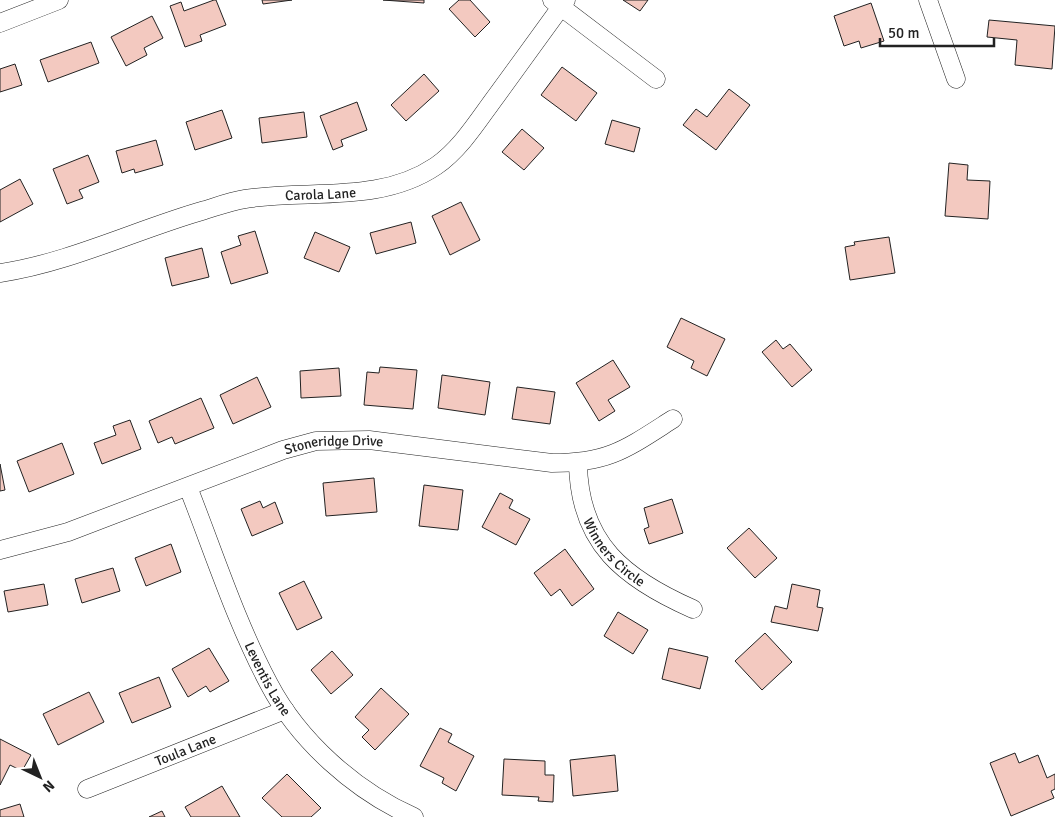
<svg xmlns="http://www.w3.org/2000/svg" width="1055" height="817" viewBox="0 0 1055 817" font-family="Signika,sans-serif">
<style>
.building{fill:#f3c9c0;stroke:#222}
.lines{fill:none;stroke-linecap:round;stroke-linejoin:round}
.minor-casing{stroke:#222;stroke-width:19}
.minor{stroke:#fff;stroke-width:18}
.labels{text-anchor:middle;stroke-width:4;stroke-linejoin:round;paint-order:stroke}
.street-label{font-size:14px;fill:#222;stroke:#fff}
</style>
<rect width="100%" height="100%" fill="#fff"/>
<!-- building -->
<path class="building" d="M 214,0 L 216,0 L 226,25 L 200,35 L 202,41 L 185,47 L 170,6 L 181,2 L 184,11 Z
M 262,0 L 292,0 L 263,4 Z
M 383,0 L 424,0 L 424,3 Z
M 459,0 L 470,0 L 490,22 L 475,37 L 449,9 Z
M 623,0 L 648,0 L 640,11 Z
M 871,3 L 884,41 L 861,48 L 859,41 L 844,46 L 834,16 Z
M 152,16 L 163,38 L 144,48 L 147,55 L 126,66 L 111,37 Z
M 989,20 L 1055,26 L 1052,69 L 1015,65 L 1017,40 L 987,37 Z
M 91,42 L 99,63 L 48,82 L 40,60 Z
M 15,64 L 22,85 L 0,92 L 0,69 Z
M 562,67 L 597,93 L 576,121 L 541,95 Z
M 424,74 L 439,91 L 406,121 L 391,105 Z
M 729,89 L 750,105 L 716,150 L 683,125 L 696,109 L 707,117 Z
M 357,102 L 367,130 L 341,140 L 343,146 L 333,150 L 320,116 Z
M 222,110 L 232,138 L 195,150 L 186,122 Z
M 304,112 L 307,137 L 262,143 L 259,118 Z
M 612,120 L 640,128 L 634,152 L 605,144 Z
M 522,129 L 544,148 L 524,170 L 502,152 Z
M 156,140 L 163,165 L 135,173 L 134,169 L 122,173 L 116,151 Z
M 88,155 L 99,182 L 79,190 L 83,198 L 67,204 L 53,169 Z
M 949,163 L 968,165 L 967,180 L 990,181 L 988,219 L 945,216 Z
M 20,179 L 33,204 L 0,222 L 0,190 Z
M 461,202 L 480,240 L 450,255 L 432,216 Z
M 411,222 L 416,243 L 376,254 L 370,233 Z
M 255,231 L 268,273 L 231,284 L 221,252 L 241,245 L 238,236 Z
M 315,232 L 350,247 L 339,272 L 304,258 Z
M 889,237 L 895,273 L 850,280 L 845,247 L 855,245 L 854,242 Z
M 202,248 L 209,277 L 172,286 L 165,258 Z
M 681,318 L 725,339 L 707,376 L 691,368 L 694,361 L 667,347 Z
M 776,340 L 783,349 L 790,344 L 812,370 L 792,387 L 762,352 Z
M 613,360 L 630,387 L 608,400 L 615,411 L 599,421 L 576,383 Z
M 380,367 L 417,370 L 413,409 L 364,405 L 367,372 L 379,373 Z
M 339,368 L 341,396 L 301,398 L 300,371 Z
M 442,375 L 490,382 L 485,415 L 438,408 Z
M 257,377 L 271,407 L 233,424 L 220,395 Z
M 517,387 L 555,392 L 550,424 L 512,419 Z
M 201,398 L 214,428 L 175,444 L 172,437 L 158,443 L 149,421 Z
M 130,420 L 141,449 L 102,464 L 94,443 L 116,435 L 113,426 Z
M 62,443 L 74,474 L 29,492 L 17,461 Z
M 0,464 L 5,490 L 0,491 Z
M 374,478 L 377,512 L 326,516 L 323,483 Z
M 424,485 L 463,490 L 458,530 L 419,526 Z
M 500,493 L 513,500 L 509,508 L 530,519 L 516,545 L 482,527 Z
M 672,499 L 683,533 L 649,544 L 644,529 L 649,527 L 644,508 Z
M 260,501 L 263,508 L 275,502 L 283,523 L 252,536 L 241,509 Z
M 749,528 L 777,558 L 755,578 L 727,548 Z
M 171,544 L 181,572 L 146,586 L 135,558 Z
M 565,549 L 594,589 L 572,606 L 560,589 L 551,596 L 534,573 Z
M 113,568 L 120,591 L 82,603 L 75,579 Z
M 304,581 L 322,618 L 297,630 L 279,593 Z
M 44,584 L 48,605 L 8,612 L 4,591 Z
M 792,584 L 820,590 L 817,607 L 823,608 L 818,631 L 771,622 L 775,606 L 787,609 Z
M 618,612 L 648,630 L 633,654 L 604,636 Z
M 765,633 L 792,662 L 762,690 L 735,661 Z
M 209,648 L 229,681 L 210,692 L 206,686 L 188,697 L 172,669 Z
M 669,648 L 708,657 L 700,689 L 662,679 Z
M 332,651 L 353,675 L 331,694 L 311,670 Z
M 159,677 L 171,707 L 132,723 L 119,693 Z
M 381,688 L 409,714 L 375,750 L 362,737 L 369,730 L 355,717 Z
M 89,692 L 104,722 L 58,745 L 43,714 Z
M 440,728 L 452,734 L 448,742 L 474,756 L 456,791 L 442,783 L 444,778 L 420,766 Z
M 0,739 L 31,755 L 22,771 L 10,765 L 0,785 Z
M 1015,753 L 1019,763 L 1038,755 L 1047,778 L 1055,774 L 1055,789 L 1051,791 L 1054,798 L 1011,816 L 990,763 Z
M 615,755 L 618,791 L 573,796 L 570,760 Z
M 504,759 L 545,761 L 545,775 L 554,775 L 553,802 L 538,801 L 539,797 L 502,795 Z
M 287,774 L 321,808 L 311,817 L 282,817 L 262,798 Z
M 222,786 L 240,817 L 191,817 L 185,807 Z
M 20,804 L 24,817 L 0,817 L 0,810 Z
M 162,811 L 165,817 L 149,817 Z"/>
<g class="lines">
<!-- minor casing -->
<g class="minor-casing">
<g id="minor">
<path d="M 552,0 L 656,79"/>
<path d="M 928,0 L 956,79"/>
<path d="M 0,23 L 59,0"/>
<path id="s1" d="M 0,273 C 69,263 138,229 205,210 C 218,206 232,201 245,199 C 309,189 380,204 436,166 C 461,149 479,119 497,95 C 520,63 543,32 566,0"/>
<path id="s2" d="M 578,463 C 579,544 625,579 693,609"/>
<path id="s3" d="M 188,487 C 214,553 236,622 269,684 C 299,741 355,791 414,817"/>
<path id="s4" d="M 0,550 L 68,532 L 283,450 L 316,441 L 369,440 L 552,463 C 609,463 626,449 673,419"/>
<path id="s5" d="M 87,789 L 285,710"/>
</g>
</g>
<!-- minor -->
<use href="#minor" class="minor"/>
</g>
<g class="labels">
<!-- street labels -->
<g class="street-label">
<text dy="5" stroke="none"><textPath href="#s1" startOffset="332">Carola Lane</textPath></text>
<text dy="5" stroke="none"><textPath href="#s4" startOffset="352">Stoneridge Drive</textPath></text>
<text dy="5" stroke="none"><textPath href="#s2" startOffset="100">Winners Circle</textPath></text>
<text dy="5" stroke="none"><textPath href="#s3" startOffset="208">Leventis Lane</textPath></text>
<text dy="5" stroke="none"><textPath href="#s5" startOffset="106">Toula Lane</textPath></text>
</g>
</g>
<!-- north arrow -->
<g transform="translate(40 777) rotate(137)" stroke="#ffffff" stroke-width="4" paint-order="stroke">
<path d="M0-4L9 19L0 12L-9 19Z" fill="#222222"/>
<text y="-8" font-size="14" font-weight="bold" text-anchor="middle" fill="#222222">N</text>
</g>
<!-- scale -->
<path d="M880 38v8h114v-8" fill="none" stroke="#222222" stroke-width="2.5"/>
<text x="888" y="38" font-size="15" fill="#222222" stroke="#ffffff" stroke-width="4" paint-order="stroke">50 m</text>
</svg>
